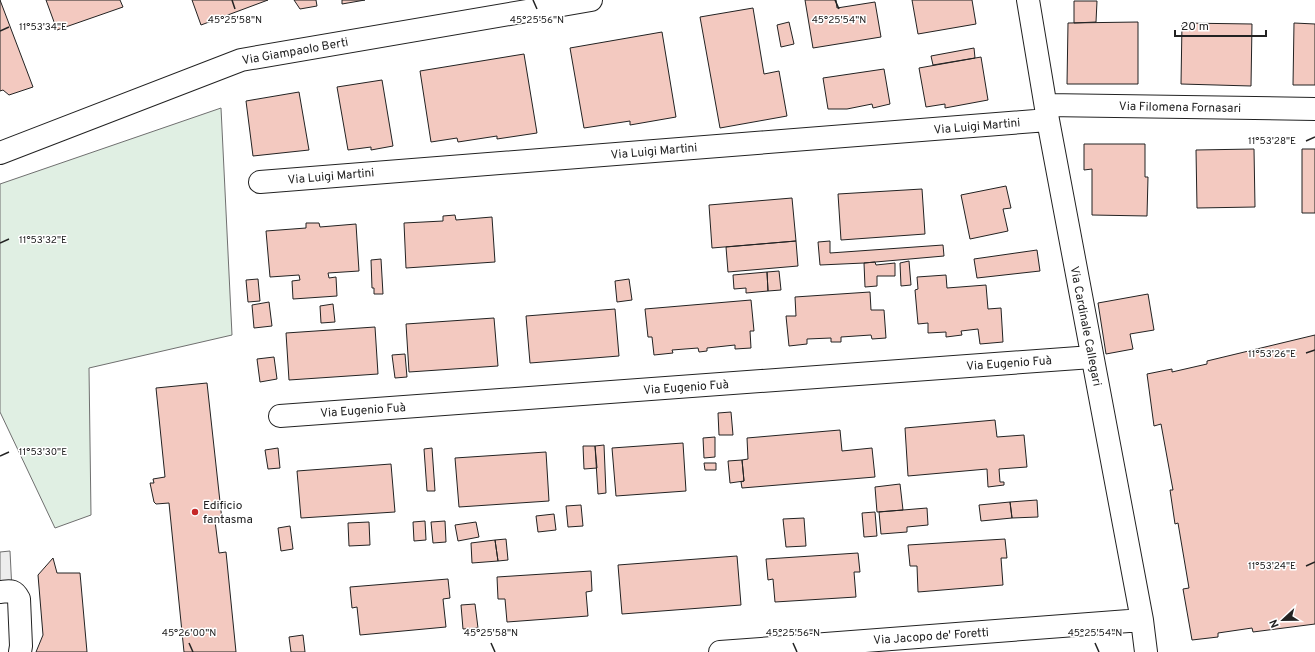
<svg xmlns="http://www.w3.org/2000/svg" width="1315" height="652" viewBox="0 0 1315 652" font-family="Overpass,sans-serif">
<style>
.green{fill:#e0efe3;stroke:#6f6f6f}
.parking{fill:#ededed;stroke:#6f6f6f}
.building{fill:#f3c9c0;stroke:#222}
.lines{fill:none;stroke-linecap:round;stroke-linejoin:round}
.minor-casing{stroke:#222;stroke-width:24}
.minor{stroke:#fff;stroke-width:22}
.ticks{fill:none;stroke:#222;stroke-width:1.5}
.poi-dot{fill:#c62828;stroke:#fff;stroke-width:1.5}
.labels{text-anchor:middle;stroke-width:3;stroke-linejoin:round;paint-order:stroke}
.street-label{font-size:12px;fill:#222;stroke:#fff}
.poi-label{font-size:12px;fill:#222;stroke:#fff;text-anchor:start}
.ticks-label{font-size:10px;text-anchor:middle;fill:#222;stroke:#fff;stroke-width:3;stroke-linejoin:round;paint-order:stroke}
</style>
<rect width="100%" height="100%" fill="#fff"/>
<!-- green -->
<path class="green" d="M 221,108 L 232,335 L 89,368 L 91,515 L 55,528 L 0,412 L 0,184 Z"/>
<!-- parking -->
<path class="parking" d="M 10,551 L 12,591 L 0,592 L 0,552 Z"/>
<!-- building -->
<path class="building" d="M 0,0 L 33,87 L 9,95 L 3,90 L 0,91 Z
M 46,0 L 120,0 L 123,7 L 57,30 Z
M 192,0 L 268,0 L 201,25 Z
M 294,0 L 316,0 L 317,6 L 300,9 Z
M 342,0 L 365,0 L 342,4 Z
M 805,0 L 836,0 L 837,8 L 875,2 L 881,37 L 813,48 Z
M 912,0 L 972,0 L 976,24 L 918,34 Z
M 1074,1 L 1097,1 L 1096,22 L 1074,23 Z
M 753,8 L 764,74 L 779,71 L 787,116 L 720,128 L 700,17 Z
M 789,22 L 794,44 L 781,47 L 777,25 Z
M 1138,22 L 1138,84 L 1067,84 L 1068,23 Z
M 1182,23 L 1252,24 L 1251,86 L 1181,84 Z
M 1294,23 L 1315,24 L 1315,85 L 1293,85 Z
M 662,32 L 676,117 L 630,125 L 630,121 L 584,128 L 570,48 Z
M 974,48 L 975,58 L 933,65 L 931,56 Z
M 524,54 L 537,133 L 497,139 L 497,136 L 458,142 L 457,138 L 431,142 L 420,71 Z
M 981,57 L 988,100 L 945,108 L 945,104 L 926,107 L 919,68 Z
M 884,69 L 890,104 L 873,108 L 872,104 L 847,109 L 828,109 L 823,78 Z
M 382,80 L 393,146 L 371,150 L 371,147 L 348,150 L 337,87 Z
M 299,92 L 309,150 L 253,156 L 246,101 Z
M 1084,144 L 1145,144 L 1145,177 L 1148,177 L 1147,216 L 1092,215 L 1092,169 L 1084,170 Z
M 1254,149 L 1255,207 L 1197,208 L 1196,150 Z
M 1302,149 L 1315,149 L 1315,213 L 1302,213 Z
M 1006,186 L 1011,208 L 1003,209 L 1008,231 L 970,239 L 961,195 Z
M 922,189 L 925,234 L 841,240 L 838,194 Z
M 792,198 L 796,241 L 712,248 L 709,205 Z
M 455,215 L 456,220 L 492,217 L 495,262 L 406,268 L 404,223 L 443,221 L 443,216 Z
M 306,223 L 319,223 L 320,227 L 356,224 L 359,271 L 328,273 L 329,278 L 336,277 L 337,296 L 293,299 L 292,281 L 300,280 L 299,275 L 270,277 L 266,231 L 306,228 Z
M 796,241 L 798,266 L 728,272 L 726,247 Z
M 830,241 L 830,253 L 943,245 L 944,256 L 864,263 L 820,265 L 818,242 Z
M 1037,250 L 1040,271 L 977,278 L 974,259 Z
M 381,259 L 383,294 L 374,294 L 374,288 L 372,288 L 371,260 Z
M 909,261 L 911,285 L 901,286 L 900,263 Z
M 875,262 L 876,265 L 895,263 L 895,276 L 877,276 L 877,286 L 865,287 L 864,263 Z
M 779,271 L 781,290 L 768,291 L 767,272 Z
M 767,272 L 768,291 L 746,293 L 746,288 L 734,289 L 733,275 Z
M 946,275 L 947,288 L 986,285 L 988,309 L 1001,308 L 1003,342 L 980,344 L 978,329 L 961,331 L 962,335 L 946,337 L 946,332 L 928,333 L 928,323 L 918,324 L 915,290 L 918,289 L 917,277 Z
M 258,279 L 260,301 L 248,302 L 246,280 Z
M 629,279 L 632,300 L 617,302 L 615,281 Z
M 870,292 L 871,310 L 884,310 L 886,338 L 872,339 L 871,335 L 841,337 L 841,342 L 831,342 L 831,338 L 807,339 L 807,344 L 789,346 L 786,316 L 796,316 L 795,297 Z
M 1148,294 L 1154,330 L 1130,334 L 1133,349 L 1106,354 L 1098,303 Z
M 751,300 L 754,331 L 750,331 L 751,348 L 735,349 L 735,345 L 707,348 L 707,351 L 699,352 L 698,348 L 672,350 L 673,353 L 654,355 L 652,337 L 648,337 L 645,309 Z
M 269,302 L 272,326 L 254,328 L 252,305 Z
M 333,304 L 335,322 L 321,323 L 320,306 Z
M 615,309 L 619,356 L 530,363 L 526,316 Z
M 494,318 L 498,366 L 409,372 L 406,324 Z
M 375,327 L 378,374 L 289,380 L 286,333 Z
M 1315,335 L 1315,624 L 1253,632 L 1252,628 L 1218,633 L 1218,637 L 1192,640 L 1183,589 L 1189,588 L 1178,523 L 1175,524 L 1170,490 L 1173,490 L 1161,424 L 1154,426 L 1147,374 L 1172,369 L 1172,372 L 1207,364 L 1207,361 Z
M 405,354 L 407,377 L 395,378 L 392,355 Z
M 274,357 L 277,379 L 260,382 L 257,359 Z
M 207,383 L 222,520 L 215,521 L 219,553 L 226,552 L 236,652 L 184,652 L 169,503 L 156,504 L 154,502 L 150,483 L 154,483 L 153,479 L 165,477 L 156,388 Z
M 731,412 L 733,435 L 719,435 L 718,413 Z
M 995,420 L 997,437 L 1024,435 L 1027,467 L 999,469 L 1000,482 L 1004,482 L 1004,485 L 988,487 L 987,469 L 908,476 L 905,428 Z
M 840,430 L 842,451 L 872,448 L 875,477 L 742,488 L 741,482 L 744,481 L 742,460 L 748,459 L 747,438 Z
M 715,437 L 715,457 L 704,458 L 703,438 Z
M 683,443 L 686,491 L 616,496 L 612,448 Z
M 604,445 L 606,493 L 598,494 L 595,446 Z
M 583,446 L 595,446 L 597,468 L 584,469 Z
M 278,448 L 280,468 L 268,469 L 265,450 Z
M 432,448 L 435,491 L 427,491 L 424,449 Z
M 546,452 L 549,501 L 459,507 L 455,458 Z
M 742,460 L 744,481 L 730,483 L 728,461 Z
M 704,463 L 716,463 L 716,470 L 705,470 Z
M 391,464 L 395,512 L 301,518 L 297,471 Z
M 900,484 L 903,510 L 877,512 L 875,487 Z
M 1037,500 L 1038,517 L 1012,518 L 1010,502 Z
M 1010,502 L 1012,518 L 981,521 L 979,505 Z
M 581,505 L 583,526 L 568,527 L 566,506 Z
M 927,508 L 928,525 L 907,527 L 907,532 L 881,534 L 879,512 Z
M 875,512 L 877,536 L 864,537 L 862,513 Z
M 554,514 L 556,530 L 538,532 L 536,516 Z
M 804,518 L 806,546 L 786,547 L 783,519 Z
M 425,521 L 426,540 L 414,541 L 413,522 Z
M 445,521 L 446,542 L 433,543 L 431,522 Z
M 369,522 L 370,545 L 349,546 L 348,523 Z
M 476,522 L 479,537 L 458,541 L 455,525 Z
M 290,526 L 293,549 L 281,551 L 278,528 Z
M 506,539 L 508,560 L 498,561 L 495,540 Z
M 1005,539 L 1007,558 L 1001,558 L 1003,585 L 918,592 L 917,566 L 910,566 L 908,545 Z
M 495,540 L 498,561 L 472,563 L 471,543 Z
M 858,553 L 860,572 L 854,572 L 856,597 L 775,602 L 773,579 L 768,580 L 766,559 Z
M 737,556 L 741,605 L 622,614 L 618,565 Z
M 53,558 L 57,573 L 80,573 L 87,652 L 36,652 L 43,635 L 38,575 Z
M 591,571 L 592,591 L 586,592 L 588,616 L 507,622 L 505,599 L 498,599 L 497,577 Z
M 448,579 L 450,598 L 443,599 L 446,627 L 360,635 L 357,607 L 352,608 L 350,587 Z
M 475,604 L 478,628 L 463,629 L 461,605 Z
M 303,635 L 305,652 L 291,652 L 289,637 Z"/>
<g class="lines">
<!-- minor casing -->
<g class="minor-casing">
<path id="minor" d="M 1028,0 L 1048,120 L 1142,620 L 1146,652
M 1046,105 L 1315,109
M 0,153 L 241,60 L 591,0
M 260,182 L 1048,120
M 280,416 L 1092,357
M 0,592 C 10,591 14,589 19,599 L 21,646 L 20,652
M 720,652 L 1142,620"/>
</g>
<!-- minor -->
<use href="#minor" class="minor"/>
</g>
<!-- ticks -->
<path class="ticks" d="M 232,0 L 235,9M 533,0 L 537,9M 835,0 L 839,9M 0,31 L 9,27M 1306,141 L 1315,137M 0,243 L 9,239M 1306,353 L 1315,350M 0,456 L 9,452M 1306,566 L 1315,562M 189,643 L 193,652M 491,643 L 495,652M 793,643 L 797,652M 1095,643 L 1099,652"/>
<!-- markers -->
<circle class="poi-dot" cx="195" cy="512" r="4"/>
<g class="labels">
<!-- street labels -->
<g class="street-label">
<text transform="translate(295 51) rotate(-10)" y="4">Via Giampaolo Berti</text>
<text transform="translate(1180 107) rotate(1)" y="4">Via Filomena Fornasari</text>
<text transform="translate(977 126) rotate(-5)" y="4">Via Luigi Martini</text>
<text transform="translate(654 151) rotate(-5)" y="4">Via Luigi Martini</text>
<text transform="translate(331 176) rotate(-5)" y="4">Via Luigi Martini</text>
<text transform="translate(1086 326) rotate(79)" y="4">Via Cardinale Callegari</text>
<text transform="translate(1009 363) rotate(-4)" y="4">Via Eugenio Fuà</text>
<text transform="translate(686 387) rotate(-4)" y="4">Via Eugenio Fuà</text>
<text transform="translate(363 410) rotate(-4)" y="4">Via Eugenio Fuà</text>
<text transform="translate(931 636) rotate(-4)" y="4">Via Jacopo de' Foretti</text>
</g>
<!-- poi labels -->
<g class="poi-label">
<text x="203" y="509">Edificio<tspan x="203" dy="14">fantasma</tspan></text>
</g>
</g>
<g class="ticks-label">
<text x="235" y="23">45°25'58"N</text>
<text x="537" y="23">45°25'56"N</text>
<text x="839" y="23">45°25'54"N</text>
<text x="43" y="30">11°53'34"E</text>
<text x="1272" y="144">11°53'28"E</text>
<text x="43" y="243">11°53'32"E</text>
<text x="1272" y="357">11°53'26"E</text>
<text x="43" y="455">11°53'30"E</text>
<text x="1272" y="569">11°53'24"E</text>
<text x="189" y="636">45°26'00"N</text>
<text x="491" y="636">45°25'58"N</text>
<text x="793" y="636">45°25'56"N</text>
<text x="1095" y="636">45°25'54"N</text>
</g>
<!-- north arrow -->
<g transform="translate(1283 620) rotate(248)" stroke="#ffffff" stroke-width="3" paint-order="stroke">
<path d="M0-3L7 15L0 10L-7 15Z" fill="#222222"/>
<text y="-6" font-size="11" font-weight="bold" text-anchor="middle" fill="#222222">N</text>
</g>
<!-- scale -->
<path d="M1175 30v6h91v-6" fill="none" stroke="#222222" stroke-width="2"/>
<text x="1181" y="30" font-size="12" fill="#222222" stroke="#ffffff" stroke-width="3" paint-order="stroke">20 m</text>
</svg>
